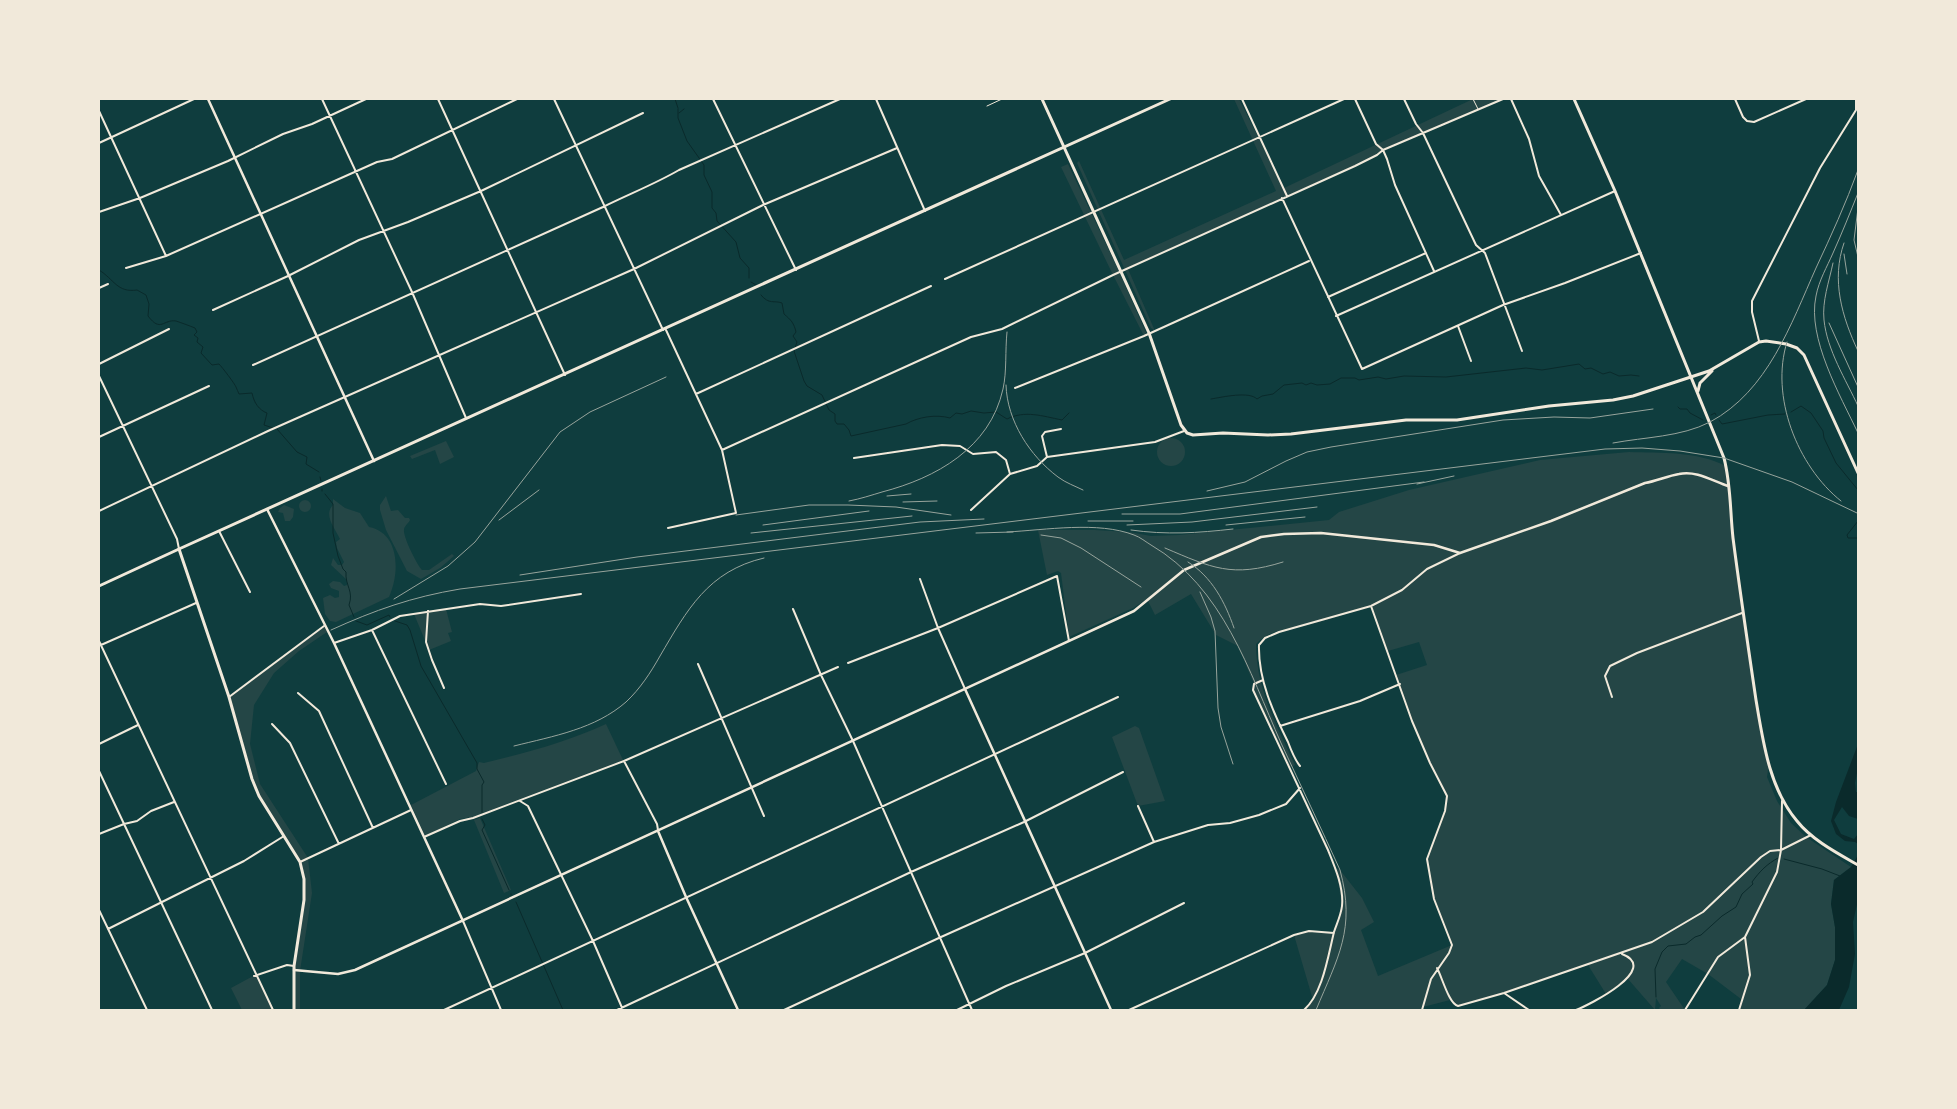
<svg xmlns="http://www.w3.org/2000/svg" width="1957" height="1109" viewBox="0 0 1957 1109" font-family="Montserrat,sans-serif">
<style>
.green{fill:#244646}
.water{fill:#0a2a2b}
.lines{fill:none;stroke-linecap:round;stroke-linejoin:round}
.stream{stroke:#0a2a2b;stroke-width:1}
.service{stroke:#f1e9da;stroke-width:1}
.minor{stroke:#f1e9da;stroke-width:2}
.tertiary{stroke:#f1e9da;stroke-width:2.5}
.secondary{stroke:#f1e9da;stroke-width:3}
.primary{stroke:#f1e9da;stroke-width:3}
.rail{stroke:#97a49c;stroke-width:1}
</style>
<rect width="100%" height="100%" fill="#0f3d3e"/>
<!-- green -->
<path class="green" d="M 1234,99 L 1239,99 L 1284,188 L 1473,99 L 1503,99 L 1383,150 L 1377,155 L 1128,269 L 1155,331 L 1151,328 L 1077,163 L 1079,161 L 1124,260 L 1276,191 Z
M 1068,164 L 1117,267 L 1147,335 L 1144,336 L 1113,275 L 1061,167 Z
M1157 452a14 14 0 1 1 28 0a14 14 0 1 1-28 0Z
M 446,441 L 454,457 L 440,464 L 435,450 L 412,459 L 410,456 Z
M 1629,452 C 1660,453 1697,451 1726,466 L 1732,530 L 1762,734 L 1769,763 L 1767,777 L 1777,801 L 1791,823 L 1806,837 L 1851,867 L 1834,880 L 1831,904 L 1835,927 L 1835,960 L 1827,985 L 1804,1010 L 1739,1010 L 1741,999 L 1708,974 L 1682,959 L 1666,982 L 1685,1010 L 1661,1010 L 1659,1008 L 1661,1006 L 1656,998 L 1655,1010 L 1628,979 L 1606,994 L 1588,965 L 1504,993 L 1458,1006 L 1453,1004 L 1450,1000 L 1423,1007 L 1422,1010 L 1304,1010 L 1313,1000 L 1294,935 L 1309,931 L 1334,933 L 1342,905 L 1336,868 L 1340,870 L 1362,898 L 1374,922 L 1361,930 L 1378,976 L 1452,945 L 1434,899 L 1427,859 L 1445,811 L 1447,796 L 1418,736 L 1396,675 L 1427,665 L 1419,642 L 1388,651 L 1371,606 C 1351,612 1331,619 1311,624 C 1291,629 1271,628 1256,644 C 1256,688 1277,727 1295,765 L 1290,768 L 1253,690 L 1254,684 L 1238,646 L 1216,635 L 1191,594 L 1155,615 L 1147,599 L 1133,608 L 1069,637 L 1061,573 L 1058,571 L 1047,575 L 1038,530 L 1095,530 L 1129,532 L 1151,536 L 1179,535 L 1329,520 L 1339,512 L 1409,490 L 1540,460 Z
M 386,496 L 391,511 L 398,510 L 405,518 L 409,518 L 410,520 C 408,524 404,526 404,530 C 403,537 417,565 422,570 L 429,570 L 452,554 L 454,556 L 440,568 L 421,579 L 407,571 L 386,530 L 380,510 L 380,505 Z
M 333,499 L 345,508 L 360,513 L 369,527 C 400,533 400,573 389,597 L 336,622 L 330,621 L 325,614 L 323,598 L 330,595 L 335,598 L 339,597 L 339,591 L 331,588 L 329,584 L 333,581 L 340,582 L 344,586 L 347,585 L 347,580 L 331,565 L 333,558 L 338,565 L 342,565 L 344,562 L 337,548 L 336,542 L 340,539 C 335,528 323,515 333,505 Z
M299 506a6 6 0 1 1 12 0a6 6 0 1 1-12 0Z
M 284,505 L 294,509 L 293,517 L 290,521 L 285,521 L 283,513 L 278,512 L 280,508 Z
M 446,609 L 452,632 L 448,633 L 451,641 L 429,650 L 414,614 Z
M 324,626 L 327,632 L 299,651 L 274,673 L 254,705 L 250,744 L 260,784 L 308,858 L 312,893 L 300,971 L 300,1010 L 294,1010 L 293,970 L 305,889 L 300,862 L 259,796 L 229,697 Z
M 606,724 L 623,760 L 472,817 L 460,819 L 425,836 L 411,805 L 476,771 L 479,762 L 484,763 C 526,753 567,742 606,724 Z
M 1135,726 L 1139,728 L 1165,801 L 1138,806 L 1112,737 Z
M 480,818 L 511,890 L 504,893 L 474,820 Z
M 255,975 L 273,1010 L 242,1010 L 231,988 Z"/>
<!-- water -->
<path class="water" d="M 1858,744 L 1858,768 L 1855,783 L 1856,792 L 1858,792 L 1858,819 L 1849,816 L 1842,807 L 1834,820 L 1841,834 L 1854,839 L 1858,834 L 1858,844 L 1855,842 L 1845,841 L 1836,834 L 1831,821 L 1836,802 Z
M 1858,855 L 1858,900 L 1853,922 L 1855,954 L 1849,987 L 1839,1010 L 1804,1010 L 1827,985 L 1835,960 L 1835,927 L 1831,904 L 1834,880 L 1851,867 Z"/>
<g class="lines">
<!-- stream -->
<path class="stream" d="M 675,99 L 678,108
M 678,109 L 678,118 L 687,141 L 704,165 L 704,175 L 712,192 L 712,208 L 716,213 L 717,221 L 736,242 L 740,258 L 749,268 L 749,278
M 679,113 L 684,109
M 99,270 C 114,279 117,293 137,290 L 146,295 L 149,304 L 148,316 C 161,333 163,319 176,321 C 182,323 190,326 195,328 L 197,332 L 194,335 L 198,338 L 197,342 L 203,347 L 201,353 L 212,365 L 219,364 C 222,367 235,384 236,387 C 237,389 238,392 239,394 L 252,393 C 254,403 259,410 267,413 L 264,425 L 273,428
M 751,282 L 756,285
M 761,295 C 769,305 774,300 782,303 L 784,314 C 791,320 794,323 796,332 L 793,336 L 797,342 L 794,351 L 804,381 L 807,386 L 822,395 L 829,410 L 835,414 L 835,421 L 837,424 L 844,424 L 849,430 L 851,436 L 906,424 C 918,417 936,414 950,418 L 956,413 L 962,414 L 971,411 L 984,413 L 996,412 L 1007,419 C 1025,410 1042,416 1062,420 L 1069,413
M 1211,399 C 1223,397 1249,391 1257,399 L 1262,396 L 1273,394 L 1284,385 L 1302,383 L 1306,385 L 1311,383 L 1317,385 L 1330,384 L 1341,378 L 1355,378 L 1359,380 L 1378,377 L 1386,379 L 1404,376 L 1446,377 L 1526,368 L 1542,370 L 1579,364 L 1585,369 L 1591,368 L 1603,374 L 1610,372 L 1619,376 L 1631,375 L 1639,376
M 1678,407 L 1680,409 L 1687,409 L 1690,413 L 1703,420
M 1791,412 L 1801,406 L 1811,413 L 1823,431 L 1824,438 L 1836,463 L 1858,490
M 1711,415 L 1715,413 L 1716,415
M 1719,420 L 1722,424 L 1768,415 L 1785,414
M 277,429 L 297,452 L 307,457 L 306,464 L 319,472
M 320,477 L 321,481
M 322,489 L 322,491
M 325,494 L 333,504 L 333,533 L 338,556 L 343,569 L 346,572 C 345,586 354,591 349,605 L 354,617
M 1858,521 L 1847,535 L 1848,538 L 1858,538
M 356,621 L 367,625 L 389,615 L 390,617
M 395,621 L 407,625 L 410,630 L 421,666 L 477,763 L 477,769 L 484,782 L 482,785 L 482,813
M 482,819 L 485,825 L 482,830 L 509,890
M 1784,859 L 1822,869 L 1840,876
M 511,894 L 511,895
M 516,902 L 563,1010
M 1656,997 L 1655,969 L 1662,952 L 1668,946 L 1686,944 L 1695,937 L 1701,935 L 1722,916 L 1736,907 L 1742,894 L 1753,884 L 1752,882 C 1760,871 1767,864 1778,858"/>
<!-- service -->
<path class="service" d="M 1473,99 L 1478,109
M 987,106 L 1002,99"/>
<!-- minor -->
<path class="minor" d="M 322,99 L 412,292 L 466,418
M 438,99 L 565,375
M 554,99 L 663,330
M 713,99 L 796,270
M 876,99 L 925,211
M 1242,99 L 1287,196
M 1355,99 L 1376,144 L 1383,150 L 1387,159 L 1395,185 L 1434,271
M 1404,99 L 1416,124 L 1423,133 L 1476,245 L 1485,253 L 1522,351
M 1511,99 L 1529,139 L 1539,176 L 1561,215
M 1735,99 L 1743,117 L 1747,121 L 1754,122 L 1806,99
M 99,111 L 166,256
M 99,143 L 194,99
M 1282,198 L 1362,369 L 1503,305 L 1565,283 L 1641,253
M 99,212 L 140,198 L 228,161 L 283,134 L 312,124 L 366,99
M 126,268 L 166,256 L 377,162 L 392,159 L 517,99
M 945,279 L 1344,99
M 99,288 L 108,284
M 1328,297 L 1426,253
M 213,310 L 288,276 L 359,240 L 408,222 L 481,191 L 643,113
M 1336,316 L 1615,191
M 1458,326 L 1471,361
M 666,330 L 722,450 L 736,513 L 668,528
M 1759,341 L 1752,312 L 1752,301 L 1820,168 L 1856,110 L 1856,99
M 99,364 L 169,329
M 253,365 L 603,207 C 629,194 655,184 679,170 L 840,99
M 99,376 L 177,539 L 179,549
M 1015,388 L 1144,336 L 1309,261
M 696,394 L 931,286
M 99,437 L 209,386
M 722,450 L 971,337 L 1002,329 L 1113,275 L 1355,166 L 1377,155 L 1383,150 L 1503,99
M 1047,457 L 1155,442 L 1184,431
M 854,458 L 942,445 L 960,446 L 973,454 L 996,452 L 1006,460 L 1010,474
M 971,510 L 1010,474 L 1037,466 L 1047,457 L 1042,436 L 1045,432 L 1061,429
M 99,511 L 268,431 L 634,269 L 763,205 L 897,148
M 219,531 L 250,592
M 920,579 L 938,628 L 965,689
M 1371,606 L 1412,721 L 1430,763 L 1447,796 L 1445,811 L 1427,859 L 1434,899 L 1452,945 L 1449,953 L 1431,979 L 1422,1010
M 793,609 L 821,675 L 853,741 L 972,1010
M 428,611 L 426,642 L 432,660 L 444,688
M 372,630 L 446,784
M 99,641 L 273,1010
M 334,643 L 372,630 L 400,616 L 480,604 L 501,606 L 581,594
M 101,645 L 196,603
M 848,663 L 938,628 L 1057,576 L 1069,641
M 698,664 L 764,816
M 1263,680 L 1254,684 L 1253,690 L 1328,850 C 1335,867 1344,888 1342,906 C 1341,915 1337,923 1334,932 C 1328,956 1323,993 1304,1010
M 298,693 L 319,711 L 373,828
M 229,697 L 324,626
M 1612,697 L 1605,676 L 1610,666 L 1637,653 L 1742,613
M 272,724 L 290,743 L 339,844
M 1280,726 L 1360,701 L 1400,684
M 99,744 L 138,725
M 624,761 L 657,824 L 658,830
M 1300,766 C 1295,760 1291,750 1288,742 C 1273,712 1258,679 1259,645 L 1265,638 L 1279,632 L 1371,606 L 1402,590 L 1427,569 L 1460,553
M 99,771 L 212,1010
M 520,801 L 528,806 L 593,941 L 623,1010
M 1138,806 L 1154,842
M 99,834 L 124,824 L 137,821 L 151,811 L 174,802
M 424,837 L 460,821 L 473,818 L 624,761 L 838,667
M 300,862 L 411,810
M 99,910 L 147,1010
M 463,921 L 501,1010
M 108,929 L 244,861 L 284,836
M 1437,968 C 1442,977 1449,1004 1458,1006 L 1504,993 L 1652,942 L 1703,912 L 1761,857 L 1770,851 L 1781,850 L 1811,835
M 254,976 L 287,965 L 294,966
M 1504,993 L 1529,1010
M 444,1010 L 1118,697
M 617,1010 L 911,872 L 1024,822 L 1123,772
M 784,1010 L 941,937 L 1154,842 L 1208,825 L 1230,823 L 1259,815 L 1286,804 L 1300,788
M 957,1010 L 1006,986 L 1085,953 L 1184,903
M 1129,1010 L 1294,935 L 1309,931 L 1334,933
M 1576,1010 C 1589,1005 1661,969 1622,954
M 1685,1010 L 1718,957 L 1745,937 L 1777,872 L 1781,850 L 1782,801
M 1739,1010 L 1750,975 L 1745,937"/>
<!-- tertiary -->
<path class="tertiary" d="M 208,99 L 374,461
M 267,509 L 334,643 L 463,921
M 965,689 L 1111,1010
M 658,831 L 686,897 L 738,1010
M 294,970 L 338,974 L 355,970 L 1134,611 L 1184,570 L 1261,537 L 1284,534 L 1321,533 L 1434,545 L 1460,553 L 1551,521 L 1645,483 C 1657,481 1667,476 1679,474 C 1696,470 1713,481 1728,486"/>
<!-- secondary -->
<path class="secondary" d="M 1042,99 L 1149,333 L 1181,425 L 1187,433 L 1193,435 L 1223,433 L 1268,435 L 1291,434 L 1406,420 L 1457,420 L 1549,406 L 1613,400 L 1633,396 L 1709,371 L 1759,342 L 1766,341 L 1786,344 L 1797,348 L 1804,355 L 1858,473
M 1698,391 L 1700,383 L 1712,371
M 99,586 L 179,549"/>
<!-- primary -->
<path class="primary" d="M 1574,99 L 1615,191 L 1724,458 C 1731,485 1730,511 1733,538 C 1740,592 1748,646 1756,700 C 1763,741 1769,788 1797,821 C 1812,840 1837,853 1858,865
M 294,1010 L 294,966 L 304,900 L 304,879 L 300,862 L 259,796 L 252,779 L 229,697 L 179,549 L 1170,99"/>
<!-- rail -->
<path class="rail" d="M 1858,193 C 1850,213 1842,233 1833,253 C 1827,267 1819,280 1816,296 C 1807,338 1840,395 1858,433
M 1858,208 L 1854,240 L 1858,257
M 1844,243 C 1831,280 1842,317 1858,351
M 1844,254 L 1847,274
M 1833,263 C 1829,282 1822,301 1824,320 C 1827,350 1846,380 1858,406
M 1829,323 L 1858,387
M 1787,342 C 1770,396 1797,466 1841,501
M 1006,385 C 1007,421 1030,456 1058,477 C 1066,483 1075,486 1083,490
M 1613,443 C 1645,437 1681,437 1710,422 C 1768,391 1791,324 1816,268 C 1831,236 1846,203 1858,170
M 1417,484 L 1454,476
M 1207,491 L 1245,482 L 1286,461 L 1307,452 L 1331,447 L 1503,420 L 1554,417 L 1590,418 L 1653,409
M 887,496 L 911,494
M 849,501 C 860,499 872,495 882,492 C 936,478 990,448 1003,389 C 1007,371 1005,351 1007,332
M 903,502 L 937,501
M 1122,514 L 1180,514 L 1424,482
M 736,515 L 809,505 L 848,505 L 896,507 L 951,515
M 499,520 L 539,490
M 1088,521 L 1133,521
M 763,525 L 869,511
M 1127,525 L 1192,522 L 1317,507
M 1226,525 L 1305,517
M 1131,530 C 1166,535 1198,533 1233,529
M 1007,532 C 1046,530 1098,521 1134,535 C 1140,537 1146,542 1151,545 C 1223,587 1249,671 1281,743 C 1301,786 1321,828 1340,870 C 1356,929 1338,957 1316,1010
M 751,533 L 912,516
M 976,533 L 1013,532
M 1041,535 L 1061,538 L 1081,548 L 1141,587
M 1165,548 C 1212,568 1232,578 1283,562
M 1188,562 C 1212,577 1225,602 1234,628
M 520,575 L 637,557 L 920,522 L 984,519
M 1200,592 L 1211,617 L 1215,631 L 1218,708 L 1221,727 L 1233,764
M 394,599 L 448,566 L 475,542 L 560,432 L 590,412 L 666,377
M 331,630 C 375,610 412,597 460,589 L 1605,449 L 1642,448 L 1680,451 L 1724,458 L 1792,482 L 1857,513
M 514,746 C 554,736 595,729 626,702 C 640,689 651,672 660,656 C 687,610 708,571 764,558"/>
</g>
<!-- border -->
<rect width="1957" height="1109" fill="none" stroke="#f1e9da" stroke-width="200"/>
</svg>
